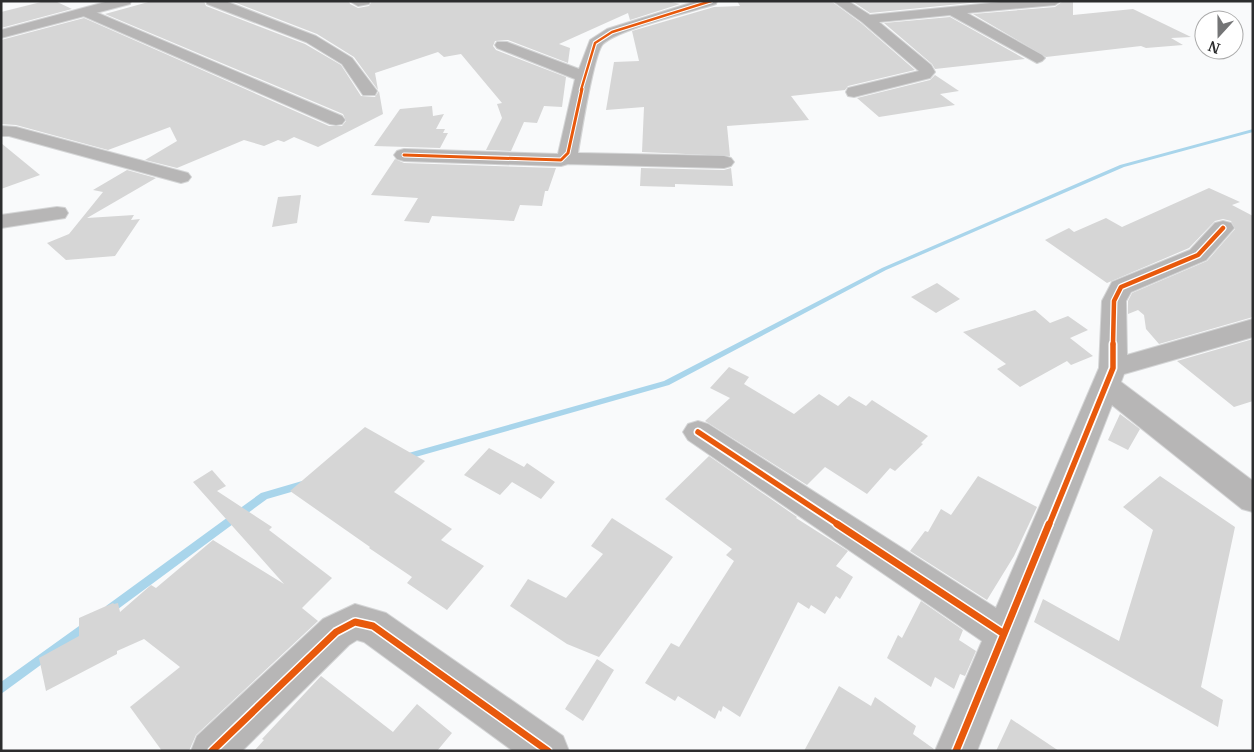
<svg xmlns="http://www.w3.org/2000/svg" width="1254" height="752" viewBox="0 0 1254 752" font-family="Merriweather,serif">
<style>
.lines{fill:none;stroke-linecap:round;stroke-linejoin:round}
.stream{fill:#a9d5eb;fill-rule:evenodd}
.building{fill:#d6d6d6}
.minor-casing{stroke:#d4d5d6;stroke-width:2}
.tertiary-casing{stroke:#d4d5d6;stroke-width:2}
.minor{fill:#b7b6b6;fill-rule:evenodd}
.tertiary{fill:#b7b6b6;fill-rule:evenodd}
.cycleway-far4-casing{stroke:#fff;stroke-width:4.5}
.cycleway-far3-casing{stroke:#fff;stroke-width:5}
.cycleway-far2-casing{stroke:#fff;stroke-width:7}
.cycleway-far1-casing{stroke:#fff;stroke-width:9}
.cycleway-casing{stroke:#fff;stroke-width:10}
.cycleway-far4{stroke:#e8590c;stroke-width:2.5}
.cycleway-far3{stroke:#e8590c;stroke-width:3}
.cycleway-far2{stroke:#e8590c;stroke-width:4.5}
.cycleway-far1{stroke:#e8590c;stroke-width:5.5}
.cycleway{stroke:#e8590c;stroke-width:7}
</style>
<rect width="100%" height="100%" fill="#f9fafb"/>
<g class="lines">
<!-- stream -->
<path class="stream" d="M 1253,129 L 1253,132 L 1124,167 L 886,270 L 669,385 L 405,460 L 402,459 L 401,457 L 402,455 L 405,454 L 664,381 L 882,268 L 1120,165 Z
M 302,481 L 305,482 L 306,485 L 305,488 L 267,499 L 114,612 L 110,614 L 106,612 L 105,609 L 106,606 L 261,493 Z
M 86,621 L 90,623 L 91,626 L 90,629 L 1,694 L 1,682 Z"/>
</g>
<!-- building -->
<path class="building" d="M 45,1 L 55,1 L 72,9 L 1,28 L 1,12 Z
M 152,1 L 204,1 L 206,6 L 305,44 L 341,65 L 361,96 L 375,97 L 379,91 L 383,114 L 318,147 L 294,137 L 284,142 L 278,140 L 264,146 L 244,140 L 177,168 L 145,160 L 177,141 L 170,127 L 108,150 L 16,125 L 1,124 L 1,40 L 84,18 L 329,126 L 342,126 L 346,121 L 343,114 L 105,14 Z
M 231,1 L 349,1 L 350,4 L 358,8 L 369,6 L 372,1 L 667,1 L 680,4 L 630,20 L 628,13 L 559,44 L 570,48 L 568,63 L 508,40 L 495,41 L 493,46 L 496,50 L 566,77 L 562,107 L 544,106 L 537,123 L 524,122 L 511,151 L 486,150 L 502,118 L 497,104 L 502,103 L 461,54 L 444,57 L 438,52 L 375,73 L 378,90 L 354,57 L 317,34 Z
M 737,1 L 831,1 L 861,23 L 915,70 L 848,86 L 845,90 L 791,96 L 809,120 L 727,126 L 730,156 L 642,152 L 644,107 L 606,110 L 614,62 L 639,61 L 632,31 L 714,7 L 740,6 Z
M 852,1 L 990,1 L 870,13 Z
M 1063,1 L 1073,1 L 1073,15 L 1133,9 L 1191,37 L 1171,38 L 1183,45 L 1146,48 L 1141,46 L 1046,57 L 973,14 L 1055,7 Z
M 950,17 L 1025,59 L 935,69 L 932,64 L 884,23 Z
M 935,75 L 959,91 L 940,94 L 955,105 L 879,117 L 857,98 L 930,80 Z
M 432,106 L 433,116 L 444,114 L 436,129 L 445,129 L 443,133 L 448,133 L 440,148 L 374,146 L 400,109 Z
M 1,143 L 40,175 L 1,189 Z
M 395,159 L 404,163 L 556,168 L 548,191 L 545,191 L 542,206 L 520,205 L 514,221 L 432,216 L 429,223 L 404,221 L 418,198 L 371,195 Z
M 641,168 L 724,170 L 731,168 L 733,186 L 675,184 L 675,187 L 640,186 Z
M 127,170 L 156,178 L 87,218 L 134,215 L 131,220 L 140,219 L 115,256 L 66,260 L 47,243 L 69,234 L 103,192 L 93,190 Z
M 1209,188 L 1240,202 L 1232,205 L 1253,216 L 1253,317 L 1159,344 L 1146,329 L 1144,315 L 1138,310 L 1128,314 L 1128,301 L 1132,293 L 1207,261 L 1235,229 L 1231,221 L 1223,219 L 1215,221 L 1189,248 L 1107,283 L 1045,240 L 1069,228 L 1074,232 L 1106,218 L 1122,227 Z
M 301,195 L 297,223 L 272,227 L 278,197 Z
M 937,283 L 960,299 L 936,313 L 911,297 Z
M 1035,310 L 1050,323 L 1068,316 L 1088,330 L 1070,338 L 1093,356 L 1071,365 L 1067,361 L 1020,387 L 997,369 L 1006,364 L 963,332 Z
M 1253,339 L 1253,401 L 1234,407 L 1177,361 Z
M 729,367 L 749,377 L 744,384 L 794,414 L 819,394 L 838,406 L 849,396 L 866,406 L 872,400 L 928,436 L 921,443 L 923,444 L 895,471 L 890,468 L 867,494 L 825,467 L 807,485 L 705,421 L 730,398 L 710,388 Z
M 1120,414 L 1140,429 L 1128,450 L 1108,440 Z
M 365,427 L 425,461 L 394,492 L 452,529 L 441,540 L 484,566 L 447,610 L 407,583 L 412,577 L 369,548 L 370,547 L 290,491 Z
M 489,448 L 524,467 L 527,463 L 555,482 L 541,499 L 512,482 L 500,495 L 464,475 Z
M 709,456 L 797,517 L 796,518 L 848,551 L 836,566 L 853,577 L 840,599 L 836,596 L 825,614 L 811,605 L 809,609 L 798,602 L 740,717 L 723,706 L 721,712 L 719,710 L 715,719 L 678,696 L 675,701 L 645,683 L 671,643 L 679,647 L 734,561 L 726,555 L 732,549 L 665,499 Z
M 212,470 L 226,486 L 217,491 L 272,527 L 269,530 L 332,578 L 302,608 L 318,621 L 196,735 L 189,751 L 162,751 L 130,707 L 180,667 L 144,639 L 117,651 L 117,654 L 46,691 L 39,658 L 79,636 L 79,618 L 113,603 L 114,604 L 118,603 L 120,612 L 151,585 L 156,588 L 213,540 L 284,584 L 193,482 Z
M 978,476 L 1037,507 L 1014,556 L 987,600 L 910,551 L 925,531 L 928,532 L 941,509 L 951,515 Z
M 1160,476 L 1235,527 L 1201,687 L 1223,700 L 1218,727 L 1034,622 L 1043,599 L 1119,641 L 1153,530 L 1123,507 Z
M 612,518 L 673,557 L 599,657 L 567,644 L 510,606 L 528,579 L 566,598 L 603,554 L 591,546 Z
M 921,601 L 963,630 L 959,640 L 976,651 L 965,676 L 960,674 L 954,689 L 935,677 L 931,687 L 887,658 L 898,635 L 902,638 Z
M 597,659 L 614,670 L 583,721 L 565,709 Z
M 321,676 L 393,732 L 417,704 L 452,733 L 437,751 L 254,751 L 264,740 L 262,739 Z
M 839,686 L 871,706 L 875,697 L 916,726 L 913,734 L 934,749 L 933,751 L 804,751 Z
M 1011,719 L 1059,751 L 996,751 Z"/>
<g class="lines">
<!-- minor casing -->
<g class="minor-casing">
<path id="minor" d="M 206,1 L 225,1 L 316,36 L 352,58 L 377,91 L 375,95 L 363,95 L 342,64 L 306,42 L 207,4 Z
M 370,1 L 369,4 L 358,6 L 351,2 Z
M 697,1 L 717,1 L 716,4 C 691,12 619,29 603,44 C 594,53 581,135 578,153 L 724,156 L 731,158 L 734,162 L 731,166 L 724,168 L 568,164 L 561,166 L 404,161 L 397,159 L 394,155 L 397,151 L 404,149 L 558,154 L 575,79 L 497,48 L 495,45 L 497,42 L 507,42 L 579,69 L 590,40 L 607,29 Z
M 833,1 L 848,1 L 870,15 L 1011,1 L 1061,1 L 1055,5 L 967,13 L 1042,55 L 1045,58 L 1042,61 L 1037,63 L 950,15 L 879,22 L 931,65 L 935,72 L 930,78 L 854,97 L 848,96 L 846,92 L 848,88 L 919,71 L 862,22 Z
M 86,8 L 342,116 L 345,120 L 342,124 L 336,125 L 330,124 L 81,15 L 79,12 Z
M 1,126 L 16,127 L 188,173 L 191,177 L 188,181 L 181,183 L 9,136 L 1,136 Z
M 57,207 L 65,208 L 68,213 L 65,218 L 1,228 L 1,215 Z
M 1223,221 L 1231,223 L 1234,228 L 1206,260 L 1131,292 L 1126,301 L 1127,355 L 1253,319 L 1253,337 L 1124,374 L 1121,382 L 1253,481 L 1253,512 L 1242,509 L 1112,405 L 977,751 L 935,751 L 982,641 L 688,440 L 683,432 L 688,424 L 698,421 L 708,424 L 996,608 L 1099,368 L 1102,301 L 1112,282 L 1190,250 L 1215,223 Z
M 355,604 L 386,613 L 563,736 L 569,751 L 513,751 L 364,642 L 357,640 L 349,645 L 242,751 L 191,751 L 197,736 L 323,619 Z"/>
</g>
<!-- tertiary casing -->
<g class="tertiary-casing">
<path id="tertiary" d="M 109,1 L 131,1 L 130,4 L 1,38 L 1,30 Z"/>
</g>
<!-- minor -->
<use href="#minor" class="minor"/>
<!-- tertiary -->
<use href="#tertiary" class="tertiary"/>
<!-- cycleway-far4 casing -->
<g class="cycleway-far4-casing">
<path id="cycleway-far4" d="M 581,90 L 595,43 L 612,32 L 711,1"/>
</g>
<!-- cycleway-far3 casing -->
<g class="cycleway-far3-casing">
<path id="cycleway-far3" d="M 404,155 L 561,160 L 568,153 L 582,89"/>
</g>
<!-- cycleway-far2 casing -->
<g class="cycleway-far2-casing">
<path id="cycleway-far2" d="M 1113,345 L 1114,301 L 1121,287 L 1198,255 L 1223,228"/>
</g>
<!-- cycleway-far1 casing -->
<g class="cycleway-far1-casing">
<path id="cycleway-far1" d="M 698,432 L 839,525
M 1049,525 L 1113,368 L 1113,344"/>
</g>
<!-- cycleway casing -->
<g class="cycleway-casing">
<path id="cycleway" d="M 837,524 L 1004,634
M 212,751 L 336,632 L 355,622 L 373,626 L 548,751
M 956,751 L 1049,524"/>
</g>
<!-- cycleway-far4 -->
<use href="#cycleway-far4" class="cycleway-far4"/>
<!-- cycleway-far3 -->
<use href="#cycleway-far3" class="cycleway-far3"/>
<!-- cycleway-far2 -->
<use href="#cycleway-far2" class="cycleway-far2"/>
<!-- cycleway-far1 -->
<use href="#cycleway-far1" class="cycleway-far1"/>
<!-- cycleway -->
<use href="#cycleway" class="cycleway"/>
</g>
<!-- border -->
<rect width="1254" height="752" fill="none" stroke="#2c2d2e" stroke-width="5"/>
<!-- north arrow -->
<g transform="translate(1219 35) rotate(201)"><circle r="24" fill="#ffffff" stroke="#ababab"/>
<path d="M0-4L9 19L0 12L-9 19Z" fill="#747576"/>
<text y="-8" font-size="14" font-weight="bold" text-anchor="middle" fill="#2c2d2e">N</text>
</g>
</svg>
